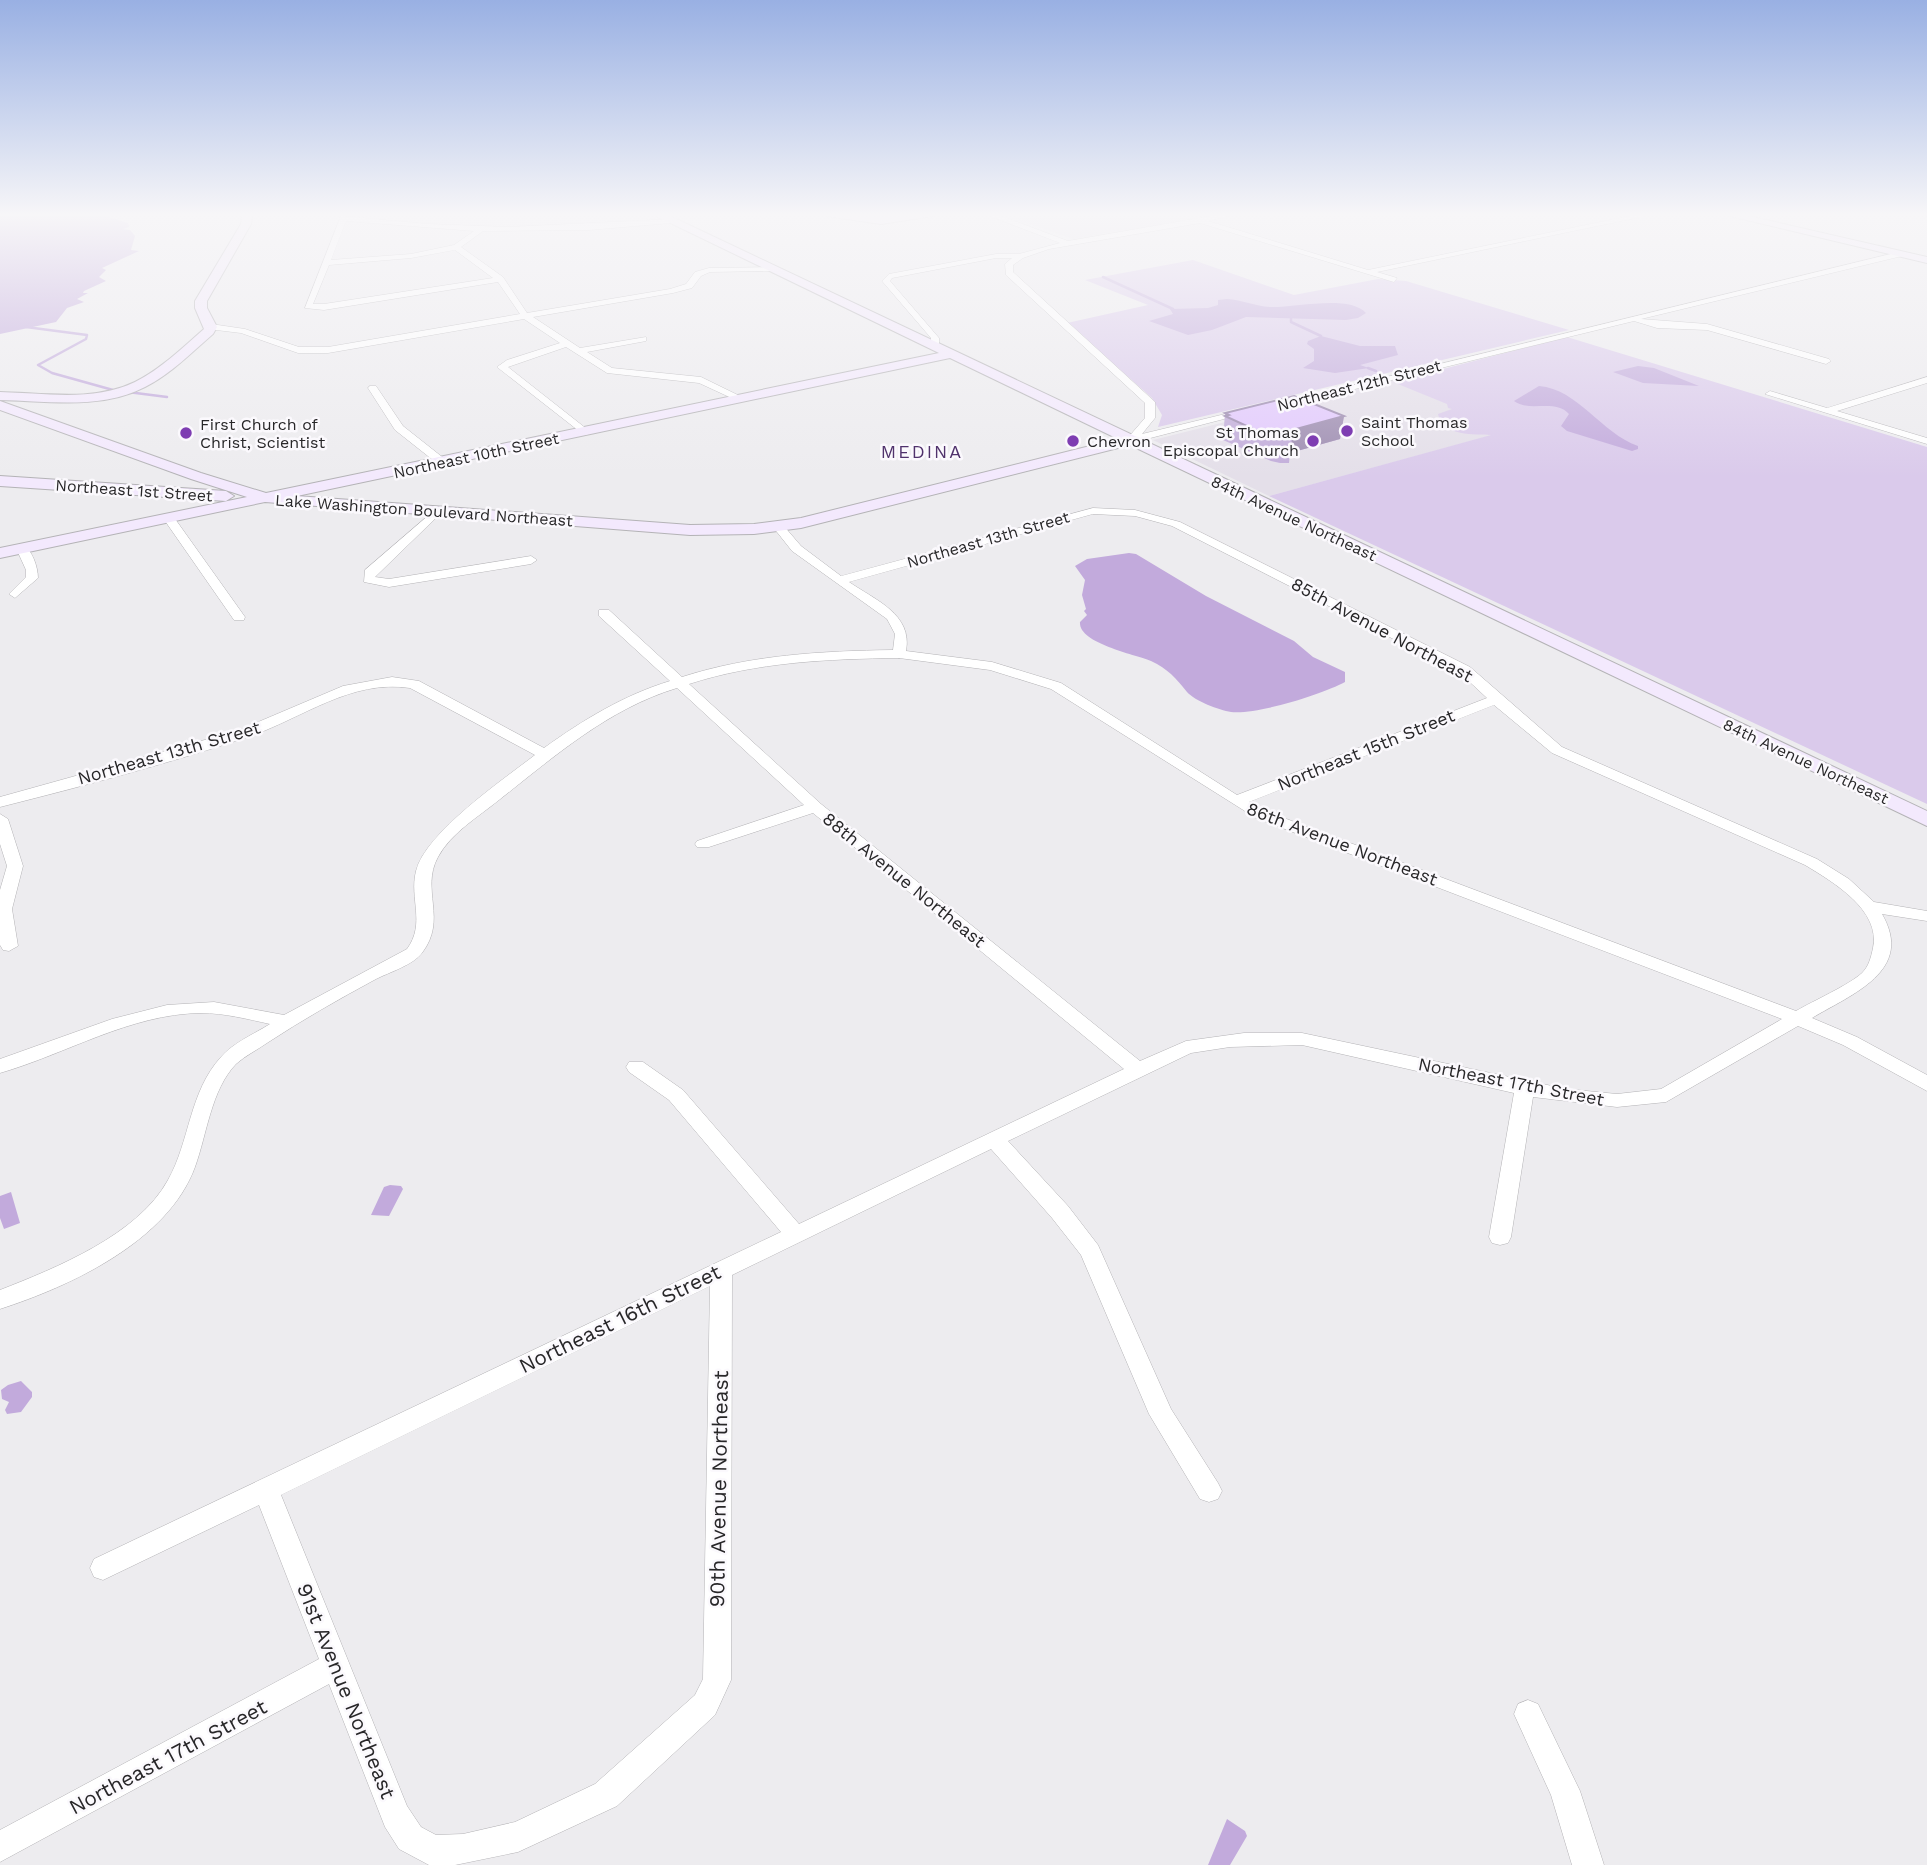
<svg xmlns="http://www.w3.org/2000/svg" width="1927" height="1865" viewBox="0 0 1927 1865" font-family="'Work Sans',sans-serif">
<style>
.built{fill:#e4dfe9}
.green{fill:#dacaeb}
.water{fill:#c2aadc}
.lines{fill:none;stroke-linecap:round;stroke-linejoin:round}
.stream{stroke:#c2aadc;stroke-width:2.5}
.street-casing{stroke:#b4b3b6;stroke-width:1}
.secondary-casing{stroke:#b4b3b6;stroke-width:2}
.street{fill:#fff;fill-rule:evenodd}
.secondary{fill:#f3e9fd;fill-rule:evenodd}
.wall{fill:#c2adda}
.shaded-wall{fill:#9e8db1}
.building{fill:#e2c9fd;stroke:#9e8db1;stroke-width:2}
.poi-dot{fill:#7e3db2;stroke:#fbf9fd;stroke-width:2.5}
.labels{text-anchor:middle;stroke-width:5;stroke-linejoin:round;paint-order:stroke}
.far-street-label{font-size:16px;fill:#282729;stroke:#fbf9fd}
.far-poi-label{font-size:16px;fill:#282729;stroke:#fbf9fd;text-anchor:start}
.far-quarter-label{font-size:18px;letter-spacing:2px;fill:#50326c;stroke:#fbf9fd}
.street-label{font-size:18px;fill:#282729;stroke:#fbf9fd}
.near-street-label{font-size:21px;fill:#282729;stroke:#fbf9fd}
</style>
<rect width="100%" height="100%" fill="#edecef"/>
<!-- built -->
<path class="built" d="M 1007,216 L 1207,216 L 1073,239 Z
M 1410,376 L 1537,423 L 1269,496 L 1153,440 Z"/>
<!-- green -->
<path class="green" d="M 1193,260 L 1294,295 L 1378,279 L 1406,281 L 1569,330 L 1158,427 L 1162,415 L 1152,398 L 1067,323 L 1148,305 L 1085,280 Z
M 1567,337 L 1927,447 L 1927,804 L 1269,496 L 1491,435 C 1475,434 1443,437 1438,414 L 1452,409 L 1448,408 L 1447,404 L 1393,382 Z"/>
<!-- water -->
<path class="water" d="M 0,216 L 106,216 L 128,223 L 129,227 L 123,229 L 130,230 L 135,236 L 131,250 L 139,251 L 102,268 L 106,270 L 99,277 L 106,281 L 84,291 L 83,293 L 88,293 L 77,299 L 84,302 L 67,308 L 56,322 L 0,334 Z
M 1227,299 C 1242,300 1255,306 1270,307 C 1294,308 1349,294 1366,313 L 1358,318 L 1346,320 L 1246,317 L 1212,330 L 1188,335 L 1149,321 L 1173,314 L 1170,309 L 1208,308 L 1218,305 L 1218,300 Z
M 1321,336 L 1360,346 L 1395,346 L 1398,355 L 1360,365 L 1369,368 L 1335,373 L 1303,368 L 1314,361 L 1314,349 L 1307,344 L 1308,341 Z
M 1638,366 L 1654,368 L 1699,386 L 1643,383 L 1613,372 Z
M 1539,386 C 1578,389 1601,433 1638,446 L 1638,449 L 1632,451 L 1567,431 L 1561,426 L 1569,414 C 1555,398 1530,413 1514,401 Z
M 1129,553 L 1136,554 L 1206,596 L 1294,641 L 1313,657 L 1345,672 L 1345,682 C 1323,694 1257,715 1231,712 C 1219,710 1195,701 1187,692 C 1176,678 1168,669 1151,661 C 1133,654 1078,643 1080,622 L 1087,615 L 1084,611 L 1086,609 L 1082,595 L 1085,580 L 1075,566 L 1087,559 Z
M 390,1185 L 401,1186 L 403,1189 L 389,1216 L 371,1215 L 384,1187 Z
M 11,1192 L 20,1223 L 4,1229 L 0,1218 L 0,1196 Z
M 21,1381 L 32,1392 L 32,1397 L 21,1412 L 7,1414 L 5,1410 L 9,1402 L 2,1399 L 1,1390 L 8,1385 Z
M 1227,1819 L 1245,1831 L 1247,1836 L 1230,1865 L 1208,1865 Z"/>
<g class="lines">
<!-- stream -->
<path class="stream" d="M 1103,277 L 1173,309
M 1291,318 L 1291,322 L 1321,336
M 26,327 L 87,335 L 86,339 L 38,365 L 52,373 L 113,390
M 1368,368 L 1376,371
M 128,392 L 167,397"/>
<!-- street casing -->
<g class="street-casing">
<path id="street" d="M 341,216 L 428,224 L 508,227 L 674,219 L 671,223 L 589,230 L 483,231 L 461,247 L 503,277 L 527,313 L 670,289 L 686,284 L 695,272 L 709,268 L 774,267 L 771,271 L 710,272 L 701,276 L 692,288 L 673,293 L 533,317 L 580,348 L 646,337 L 646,341 L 587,352 L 612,368 L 701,377 L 746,399 L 738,401 L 699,383 L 607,373 L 566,347 L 508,367 L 588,430 L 588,434 L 584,435 L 497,367 L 507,360 L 560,343 L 524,319 L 328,353 L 298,353 L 241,333 L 208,329 L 211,324 L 245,329 L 299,347 L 328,347 L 520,314 L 498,282 L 324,310 L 305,308 ZM 346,221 L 474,231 L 454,245 L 411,254 L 331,260 ZM 455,250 L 493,278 L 324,304 L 313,304 L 329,265 L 411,258 Z
M 990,216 L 1001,216 L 1068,241 L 1211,216 L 1228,216 L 1208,221 L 1368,270 L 1630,216 L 1645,216 L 1377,272 L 1397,278 L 1394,282 L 1200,223 L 1049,249 L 1023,258 L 1013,265 L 1013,272 L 1155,402 L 1155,418 L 1142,434 L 1246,409 L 1251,412 L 1131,443 L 1126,440 L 1145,418 L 1145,403 L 1006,275 L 1005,264 L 1012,258 L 996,258 L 892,278 L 890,281 L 939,338 L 939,346 L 935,349 L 931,346 L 931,338 L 882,281 L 889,274 L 996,254 L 1019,254 L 1060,243 Z
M 1899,252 L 1902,256 L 1641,319 L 1707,324 L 1829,359 L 1831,361 L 1826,364 L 1707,330 L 1657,328 L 1634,321 L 1277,408 L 1272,405 Z
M 1927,377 L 1927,383 L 1837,411 L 1927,438 L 1927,444 L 1765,394 L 1770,391 L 1827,408 Z
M 370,386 L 376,386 L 403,426 L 446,460 L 446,464 L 438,464 L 395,430 L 368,388 Z
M 1093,508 L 1135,510 L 1180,522 L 1470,667 L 1562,747 L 1817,859 L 1849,879 L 1874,902 L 1927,911 L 1927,921 L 1882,914 C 1915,971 1852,994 1812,1018 L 1857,1037 L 1927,1075 L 1927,1091 L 1843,1045 L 1798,1026 L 1666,1102 L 1617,1107 L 1533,1097 L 1511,1237 L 1508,1243 L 1500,1245 L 1492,1243 L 1489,1237 L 1514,1093 L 1302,1045 L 1230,1047 L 1191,1053 L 1008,1141 L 1068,1206 L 1098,1245 L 1171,1409 L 1218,1483 L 1222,1491 L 1218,1499 L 1209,1502 L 1200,1499 L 1149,1414 L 1081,1255 L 1052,1218 L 991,1149 L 732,1275 L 731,1680 L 715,1715 L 617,1806 L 518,1852 L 455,1865 L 429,1865 L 399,1849 L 385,1827 L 329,1684 L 0,1862 L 0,1830 L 319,1659 L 259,1505 L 103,1580 L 94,1577 L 90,1568 L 94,1559 L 781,1232 L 669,1100 L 629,1072 L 626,1067 L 629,1062 L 643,1062 L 683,1090 L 799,1224 L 1124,1069 L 813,813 L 709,847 L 697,847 L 695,844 L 697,841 L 804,805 L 677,688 C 608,709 555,756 499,800 C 478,817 451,833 438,857 C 420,890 448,919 422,953 C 413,965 390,972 376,979 C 339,999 302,1020 267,1043 C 257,1050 245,1056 236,1064 C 211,1090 207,1134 195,1167 C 168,1241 71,1286 0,1309 L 0,1290 C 56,1268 138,1235 168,1180 C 190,1141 189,1092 221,1057 C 233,1043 254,1034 270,1024 C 247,1019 224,1013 201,1013 C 130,1014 66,1054 0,1073 L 0,1059 L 112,1019 L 167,1005 L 214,1002 L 284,1015 L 407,949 C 426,923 409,899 416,871 C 425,833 504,779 535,755 L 410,688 C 351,679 303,718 248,737 C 167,764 83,786 0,807 L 0,797 L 237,731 L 343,686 L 392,677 L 419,681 L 544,748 C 583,720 624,695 670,681 L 599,616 L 599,610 L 609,610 L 682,677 C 750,655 822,651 893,650 L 895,634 L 887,619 L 792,551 L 773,527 L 775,525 L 783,525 L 801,546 L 841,576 ZM 1093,514 L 1135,516 L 1172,526 L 1460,673 L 1487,698 L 1237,795 L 1061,683 L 992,662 L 906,651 C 913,614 875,600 849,582 ZM 899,658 L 990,670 L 1051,689 L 1256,818 L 1782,1019 L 1661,1089 L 1617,1094 L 1566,1089 L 1302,1033 L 1244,1033 L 1186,1041 L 1140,1061 L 821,804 L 689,684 C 757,662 828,659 899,658 ZM 1494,705 L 1552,753 L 1805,865 C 1833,882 1881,910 1873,948 C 1871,957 1869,966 1862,973 C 1849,985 1813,1001 1796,1011 L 1268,812 L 1249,802 ZM 710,1286 L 703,1679 L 695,1695 L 595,1784 L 515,1822 L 463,1834 L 436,1835 L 421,1827 L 407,1806 L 281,1495 Z
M 436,509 L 440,510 L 440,514 L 375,577 L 389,579 L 531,556 L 537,560 L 531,564 L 389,587 L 364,582 L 365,570 Z
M 165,516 L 173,516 L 245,617 L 244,620 L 234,620 L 163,518 Z
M 22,544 C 32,549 38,567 38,578 L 15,598 L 9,594 L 26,577 L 26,570 L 16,548 Z
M 0,814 L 8,819 L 23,866 L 12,909 L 18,946 L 9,951 L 3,950 L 0,945 L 0,890 L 7,866 L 0,844 Z
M 1528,1700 L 1538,1704 L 1580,1791 L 1604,1865 L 1572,1865 L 1551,1795 L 1514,1714 L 1518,1704 Z"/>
</g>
<!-- secondary casing -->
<g class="secondary-casing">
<path id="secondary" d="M 242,216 L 252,216 L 251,224 L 207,301 L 207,308 L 217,327 L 213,334 C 192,352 171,374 145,387 C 101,410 47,401 0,400 L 0,392 C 44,393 94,402 135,382 C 161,369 182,348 204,329 L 195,308 L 195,301 L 241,224 Z
M 656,216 L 670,216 L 1927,811 L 1927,826 L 1130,445 L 801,528 L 754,534 L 690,535 L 265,502 L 0,558 L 0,548 L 247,497 L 191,479 L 0,410 L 0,401 L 201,473 L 266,493 L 939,353 ZM 950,358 L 1118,439 L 801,518 L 754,524 L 690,525 L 297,496 Z
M 826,216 L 933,216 L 881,224 Z
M 1730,216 L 1749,216 L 1927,257 L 1927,263 Z
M 0,476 L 226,491 L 234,496 L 226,501 L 0,486 Z"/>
</g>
<!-- street -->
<use href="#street" class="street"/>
<!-- secondary -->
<use href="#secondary" class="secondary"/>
</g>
<!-- wall -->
<path class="wall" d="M 1225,413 L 1344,416 L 1340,439 L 1290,453 L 1289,463 L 1280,463 L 1271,461 L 1223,440 Z"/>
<!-- shaded-wall -->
<path class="shaded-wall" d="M 1344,416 L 1340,439 L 1290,453 L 1292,439 L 1289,431 Z"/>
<!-- building -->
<path class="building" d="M 1294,396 L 1344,416 L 1289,431 L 1292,439 L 1273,438 L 1225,416 L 1229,415 L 1225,413 Z"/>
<!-- sky -->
<linearGradient id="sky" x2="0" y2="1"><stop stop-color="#99b0e3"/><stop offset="0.45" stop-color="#f7f6f8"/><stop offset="1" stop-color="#f7f6f8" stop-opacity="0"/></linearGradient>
<rect width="1927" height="477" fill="url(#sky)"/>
<!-- markers -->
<g class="poi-dot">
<circle cx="1347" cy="431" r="7"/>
<circle cx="186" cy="433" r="7"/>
<circle cx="1073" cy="441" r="7"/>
<circle cx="1313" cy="441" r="7"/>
</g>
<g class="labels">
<!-- far-street labels -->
<g class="far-street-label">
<text transform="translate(1359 385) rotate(-14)" y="6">Northeast 12th Street</text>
<text transform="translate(476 455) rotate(-12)" y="6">Northeast 10th Street</text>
<text transform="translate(134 490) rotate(4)" y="6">Northeast 1st Street</text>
<text transform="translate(424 510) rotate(4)" y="6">Lake Washington Boulevard Northeast</text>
<text transform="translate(1294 518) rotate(25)" y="6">84th Avenue Northeast</text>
<text transform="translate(988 539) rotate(-16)" y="6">Northeast 13th Street</text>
<text transform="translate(1806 761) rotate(25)" y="6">84th Avenue Northeast</text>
</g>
<!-- far-poi labels -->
<g class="far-poi-label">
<text x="1361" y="428">Saint Thomas<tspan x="1361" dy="18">School</tspan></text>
<text x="200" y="430">First Church of<tspan x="200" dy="18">Christ, Scientist</tspan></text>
<text x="1299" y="438" text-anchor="end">St Thomas<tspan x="1299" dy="18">Episcopal Church</tspan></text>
<text x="1087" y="447">Chevron</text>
</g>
<!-- far-quarter labels -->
<g class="far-quarter-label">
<text x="922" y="458">MEDINA</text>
</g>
<!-- street labels -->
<g class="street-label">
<text transform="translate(1382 630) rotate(28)" y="6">85th Avenue Northeast</text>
<text transform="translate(1366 750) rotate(-22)" y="6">Northeast 15th Street</text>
<text transform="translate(169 753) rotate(-16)" y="6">Northeast 13th Street</text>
<text transform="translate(1342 844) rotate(21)" y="6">86th Avenue Northeast</text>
<text transform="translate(904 880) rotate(39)" y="6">88th Avenue Northeast</text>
<text transform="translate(1511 1082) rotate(11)" y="6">Northeast 17th Street</text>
</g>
<!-- near-street labels -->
<g class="near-street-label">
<text transform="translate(620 1319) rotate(-26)" y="7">Northeast 16th Street</text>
<text transform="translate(719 1489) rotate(-89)" y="7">90th Avenue Northeast</text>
<text transform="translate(346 1691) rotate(68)" y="7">91st Avenue Northeast</text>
<text transform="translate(168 1757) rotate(-28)" y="7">Northeast 17th Street</text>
</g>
</g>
</svg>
